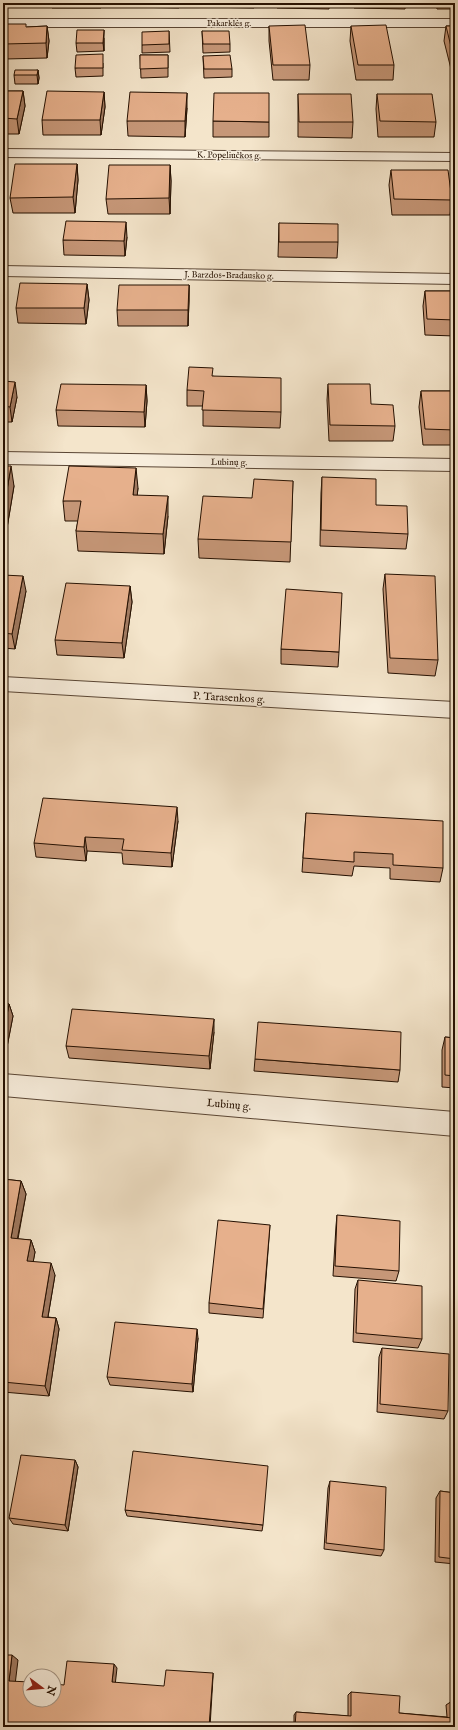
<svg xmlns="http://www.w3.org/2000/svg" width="458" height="1730" viewBox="0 0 458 1730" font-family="'IM FELL English',serif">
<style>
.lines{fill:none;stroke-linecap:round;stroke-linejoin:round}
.minor-casing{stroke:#594534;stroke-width:2}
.minor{fill:#f8eedd;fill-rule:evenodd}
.wall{fill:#c69778;stroke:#251001}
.shaded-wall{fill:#a17b62;stroke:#251001}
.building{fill:#e6b08c;stroke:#251001}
.labels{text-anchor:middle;stroke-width:3;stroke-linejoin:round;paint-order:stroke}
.far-street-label{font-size:9px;fill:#251001;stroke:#f8eedd}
.street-label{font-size:11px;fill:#251001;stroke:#f8eedd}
</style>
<rect width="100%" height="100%" fill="#f4e5cb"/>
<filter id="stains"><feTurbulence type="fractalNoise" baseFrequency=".005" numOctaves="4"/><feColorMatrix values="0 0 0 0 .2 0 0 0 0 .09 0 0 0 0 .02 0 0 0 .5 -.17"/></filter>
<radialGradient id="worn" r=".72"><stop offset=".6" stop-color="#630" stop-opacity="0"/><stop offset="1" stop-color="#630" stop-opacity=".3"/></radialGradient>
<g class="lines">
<!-- minor casing -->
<g class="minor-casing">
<path id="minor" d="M 3,19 L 455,19 L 455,27 L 3,27 Z
M 3,149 L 455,153 L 455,161 L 3,157 Z
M 3,266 L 455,274 L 455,284 L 3,276 Z
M 3,452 L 455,459 L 455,471 L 3,464 Z
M 3,677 L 455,702 L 455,718 L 3,691 Z
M 3,1074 L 455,1112 L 455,1136 L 3,1096 Z"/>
</g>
<!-- minor -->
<use href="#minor" class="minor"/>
</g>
<!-- wall -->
<path class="wall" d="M 3,3 L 22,3 L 21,7 L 3,7 Z
M 51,3 L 102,3 L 101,8 L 52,8 Z
M 128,3 L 179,3 L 179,8 L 128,7 Z
M 203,3 L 254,3 L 254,8 L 203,7 Z
M 277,3 L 329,3 L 329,9 L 277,8 Z
M 354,3 L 406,3 L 405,9 L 354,8 Z
M 436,3 L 455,3 L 455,9 L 437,9 Z
M 47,26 L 49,41 L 47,58 L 5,59 L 4,44 L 27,27 Z
M 269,26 L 310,65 L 309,80 L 273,80 L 269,41 Z
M 351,26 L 394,65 L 393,80 L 356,80 L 350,41 Z
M 446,26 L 455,26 L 455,81 L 454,81 L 444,41 Z
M 169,31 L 170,52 L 142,53 L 142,45 Z
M 202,31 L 230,44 L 230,52 L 203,53 Z
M 104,38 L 104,51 L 77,52 L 76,43 Z
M 140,55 L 168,55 L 168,77 L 141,78 Z
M 203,56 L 232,69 L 232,77 L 204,78 Z
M 103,63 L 103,76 L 76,77 L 75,68 Z
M 38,70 L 39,78 L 38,84 L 15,84 L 14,75 Z
M 3,91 L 23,91 L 25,106 L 19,134 L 3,134 Z
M 104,92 L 105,107 L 101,135 L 43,135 L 42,120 Z
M 298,94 L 353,122 L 352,138 L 298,137 Z
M 377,94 L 436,122 L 434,137 L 378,137 L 376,109 Z
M 187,108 L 185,137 L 128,136 L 127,121 Z
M 213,121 L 269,122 L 269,137 L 213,137 Z
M 77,164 L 78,180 L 75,213 L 13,213 L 10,198 Z
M 170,165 L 171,181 L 170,214 L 108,214 L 106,199 Z
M 391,170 L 452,200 L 450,215 L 392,215 L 389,185 Z
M 279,223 L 338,242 L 337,258 L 278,257 Z
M 127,237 L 125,256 L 64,255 L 63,240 Z
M 87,284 L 89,300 L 86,324 L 18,323 L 16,308 Z
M 189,285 L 189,301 L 188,326 L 118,326 L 117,310 Z
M 425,291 L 455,291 L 455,336 L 425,335 L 423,306 Z
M 213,376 L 281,412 L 280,428 L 203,426 L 203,406 L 187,406 L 187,390 Z
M 3,381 L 17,397 L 12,422 L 3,422 Z
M 328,384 L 371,404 L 395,426 L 393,441 L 329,441 L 327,400 Z
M 146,385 L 147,401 L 145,427 L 58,426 L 56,410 Z
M 421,391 L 455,391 L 455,445 L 423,445 L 419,407 Z
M 3,466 L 14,486 L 5,540 L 3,540 Z
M 322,477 L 376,505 L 408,534 L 406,549 L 320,546 L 321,493 Z
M 293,481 L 290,562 L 199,558 L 198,539 L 252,498 Z
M 138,488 L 137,496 L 168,516 L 164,554 L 78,551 L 76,531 L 78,521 L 65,521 L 63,501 Z
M 385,574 L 438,660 L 435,676 L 388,673 L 383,589 Z
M 3,575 L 26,591 L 15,649 L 3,648 Z
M 130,586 L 132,602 L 124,658 L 57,655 L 55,640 Z
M 281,649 L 339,652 L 338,667 L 281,664 Z
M 306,813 L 443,868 L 440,882 L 390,879 L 390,868 L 354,866 L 352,876 L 302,872 Z
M 178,821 L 172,867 L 123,864 L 122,853 L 87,851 L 86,861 L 36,857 L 34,843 Z
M 3,1003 L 9,1004 L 13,1016 L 6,1052 L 3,1052 Z
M 214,1032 L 210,1069 L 69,1058 L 66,1046 Z
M 445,1037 L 455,1038 L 455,1088 L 442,1087 L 442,1050 Z
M 255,1059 L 400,1070 L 398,1082 L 254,1071 Z
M 3,1179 L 21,1181 L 26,1194 L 18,1239 L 31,1240 L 35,1252 L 33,1262 L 55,1275 L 48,1317 L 56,1318 L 59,1329 L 49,1396 L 3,1392 Z
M 337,1215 L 399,1271 L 396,1281 L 333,1276 L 336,1226 Z
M 270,1225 L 263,1318 L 209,1313 L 209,1303 Z
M 358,1280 L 422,1339 L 418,1348 L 353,1342 L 355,1289 Z
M 198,1338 L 193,1392 L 110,1385 L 107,1377 Z
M 382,1348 L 448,1411 L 444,1419 L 377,1412 L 379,1357 Z
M 75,1460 L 78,1467 L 68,1531 L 13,1524 L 9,1518 Z
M 330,1481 L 384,1550 L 381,1556 L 324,1549 L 328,1488 Z
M 440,1491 L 455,1493 L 455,1564 L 435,1562 L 436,1498 Z
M 125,1510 L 263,1525 L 262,1531 L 127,1516 Z
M 351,1692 L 399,1713 L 447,1717 L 446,1705 L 452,1701 L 455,1727 L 294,1727 L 294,1715 L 296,1712 L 348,1716 L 348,1695 Z"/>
<!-- shaded-wall -->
<path class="shaded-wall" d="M 47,26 L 49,41 L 47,58 L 46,43 Z
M 104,30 L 104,51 L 103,43 Z
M 38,70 L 39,78 L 38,84 L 37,75 Z
M 23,91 L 25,106 L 19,134 L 17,119 Z
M 104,92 L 105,107 L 101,135 L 100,120 Z
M 187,93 L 187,108 L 185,137 L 185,121 Z
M 77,164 L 78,180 L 75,213 L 73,197 Z
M 170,165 L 171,181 L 170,214 L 169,198 Z
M 126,222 L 127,237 L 125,256 L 124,241 Z
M 87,284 L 89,300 L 86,324 L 84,308 Z
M 189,285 L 189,301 L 188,326 L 188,310 Z
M 15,382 L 17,397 L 12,422 L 10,407 Z
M 146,385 L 147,401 L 145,427 L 144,412 Z
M 11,466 L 14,486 L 5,540 L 3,526 L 3,514 Z
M 136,468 L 138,488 L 135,515 L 133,495 Z
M 168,496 L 168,516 L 164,554 L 163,534 Z
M 23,576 L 26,591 L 15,649 L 12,634 Z
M 130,586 L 132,602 L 124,658 L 122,643 Z
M 177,807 L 178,821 L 172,867 L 171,853 Z
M 85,837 L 87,851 L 86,861 L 84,847 Z
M 9,1004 L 13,1016 L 6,1052 L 3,1042 L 3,1037 Z
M 214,1019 L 214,1032 L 210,1069 L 209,1056 Z
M 21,1181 L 26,1194 L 15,1251 L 11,1238 Z
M 31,1240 L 35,1252 L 31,1274 L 27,1261 Z
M 51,1263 L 55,1275 L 46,1328 L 42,1317 Z
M 56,1318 L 59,1329 L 49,1396 L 45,1386 Z
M 197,1329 L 198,1338 L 193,1392 L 192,1384 Z
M 75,1460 L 78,1467 L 68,1531 L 65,1525 Z
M 12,1655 L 18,1660 L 15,1685 L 9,1681 Z
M 114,1664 L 117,1668 L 115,1686 L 112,1682 Z
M 213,1673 L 213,1677 L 210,1727 L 209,1727 Z"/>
<!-- building -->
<path class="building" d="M 5,24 L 26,24 L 26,27 L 47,26 L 46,43 L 4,44 Z
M 305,25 L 310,65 L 273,65 L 269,26 Z
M 386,25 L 394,65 L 358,65 L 351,26 Z
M 446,26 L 455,26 L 455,63 Z
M 77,30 L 104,30 L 103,43 L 76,43 Z
M 169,31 L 169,44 L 142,45 L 142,32 Z
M 202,31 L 229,31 L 230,44 L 203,44 Z
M 103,54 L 103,68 L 75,68 L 76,55 Z
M 140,55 L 168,55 L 168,68 L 140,69 Z
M 230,55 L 232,69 L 204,69 L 203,56 Z
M 15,70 L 38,70 L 37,75 L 14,75 Z
M 3,91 L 23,91 L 17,119 L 3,118 Z
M 47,91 L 104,92 L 100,120 L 42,120 Z
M 130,92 L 187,93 L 185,121 L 127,121 Z
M 214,93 L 269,93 L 269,122 L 213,121 Z
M 298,94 L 351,94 L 353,122 L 299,122 Z
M 377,94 L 432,94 L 436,122 L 380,121 Z
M 15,164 L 77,164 L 73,197 L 10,198 Z
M 109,165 L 170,165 L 169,198 L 106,199 Z
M 391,170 L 448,170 L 452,200 L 394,199 Z
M 66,221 L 126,222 L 124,241 L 63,240 Z
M 279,223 L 338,224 L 338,242 L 279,242 Z
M 20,283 L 87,284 L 84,308 L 16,308 Z
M 119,285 L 189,285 L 188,310 L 117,310 Z
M 425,291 L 455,291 L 455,320 L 427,319 Z
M 189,367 L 213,368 L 212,376 L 281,378 L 281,412 L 202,410 L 204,391 L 187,390 Z
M 3,381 L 15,382 L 10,407 L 3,406 Z
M 61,384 L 146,385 L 144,412 L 56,410 Z
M 328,384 L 370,384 L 371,404 L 393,405 L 395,426 L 330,425 Z
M 421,391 L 455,391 L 455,430 L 425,429 Z
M 3,466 L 11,466 L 3,514 Z
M 69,466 L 136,468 L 133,495 L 168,496 L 163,534 L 76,531 L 81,501 L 63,501 Z
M 322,477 L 376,479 L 376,505 L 407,506 L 408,534 L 321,530 Z
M 254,479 L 293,481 L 291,542 L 198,539 L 203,496 L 252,498 Z
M 385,574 L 435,576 L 438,660 L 390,658 Z
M 3,575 L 23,576 L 12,634 L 3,633 Z
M 66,583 L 130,586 L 122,643 L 55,640 Z
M 286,589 L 342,593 L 339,652 L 281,649 Z
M 43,798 L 177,807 L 171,853 L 122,850 L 124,839 L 85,837 L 84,847 L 34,843 Z
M 306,813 L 443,821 L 443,868 L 393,865 L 393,854 L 354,852 L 354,862 L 303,858 Z
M 3,1003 L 9,1004 L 3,1037 Z
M 72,1009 L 214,1019 L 209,1056 L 66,1046 Z
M 258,1022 L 401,1032 L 400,1070 L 255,1059 Z
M 445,1037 L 455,1038 L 455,1076 L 445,1075 Z
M 3,1179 L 21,1181 L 11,1238 L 31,1240 L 27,1261 L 51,1263 L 42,1317 L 56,1318 L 45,1386 L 3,1382 Z
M 337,1215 L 400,1221 L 399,1271 L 335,1266 Z
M 218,1220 L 270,1225 L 263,1309 L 209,1303 Z
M 358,1280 L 422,1286 L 422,1339 L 356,1333 Z
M 115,1322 L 197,1329 L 192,1384 L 107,1377 Z
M 382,1348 L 449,1354 L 448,1411 L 380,1404 Z
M 133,1451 L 268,1466 L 263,1525 L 125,1510 Z
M 21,1455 L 75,1460 L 65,1525 L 9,1518 Z
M 330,1481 L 386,1487 L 384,1550 L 326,1543 Z
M 440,1491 L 455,1493 L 455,1559 L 439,1557 Z
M 3,1655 L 12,1655 L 9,1681 L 30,1682 L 30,1700 L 54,1700 L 54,1684 L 64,1685 L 67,1661 L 114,1664 L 112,1682 L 164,1686 L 166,1670 L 213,1673 L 209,1727 L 3,1727 Z
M 351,1692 L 400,1696 L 399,1713 L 453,1718 L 452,1701 L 455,1701 L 455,1727 L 295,1727 L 296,1712 L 351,1716 Z"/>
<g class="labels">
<!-- far-street labels -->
<g class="far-street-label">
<text x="229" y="26">Pakarklės g.</text>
<text transform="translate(229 155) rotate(1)" y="3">K. Popeliučkos g.</text>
<text transform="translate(229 275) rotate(1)" y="3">J. Barzdos-Bradausko g.</text>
<text transform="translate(229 462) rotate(1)" y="3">Lubinų g.</text>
</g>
<!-- street labels -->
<g class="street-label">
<text transform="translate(229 697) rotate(3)" y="4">P. Tarasenkos g.</text>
<text transform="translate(229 1104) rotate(5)" y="4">Lubinų g.</text>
</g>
</g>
<!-- margin -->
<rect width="458" height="1730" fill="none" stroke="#f4e5cb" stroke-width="16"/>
<rect x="4" y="4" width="450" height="1722" fill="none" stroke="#251001" stroke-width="2"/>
<rect x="8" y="8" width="442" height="1714" fill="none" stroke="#251001"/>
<!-- north arrow -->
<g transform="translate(42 1688) rotate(106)"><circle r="19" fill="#f8eedd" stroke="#a49585"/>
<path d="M0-3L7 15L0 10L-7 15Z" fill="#8f2418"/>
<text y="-6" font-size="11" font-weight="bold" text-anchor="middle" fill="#251001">N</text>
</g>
<rect width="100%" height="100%" filter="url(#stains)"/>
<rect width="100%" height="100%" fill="url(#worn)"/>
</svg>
